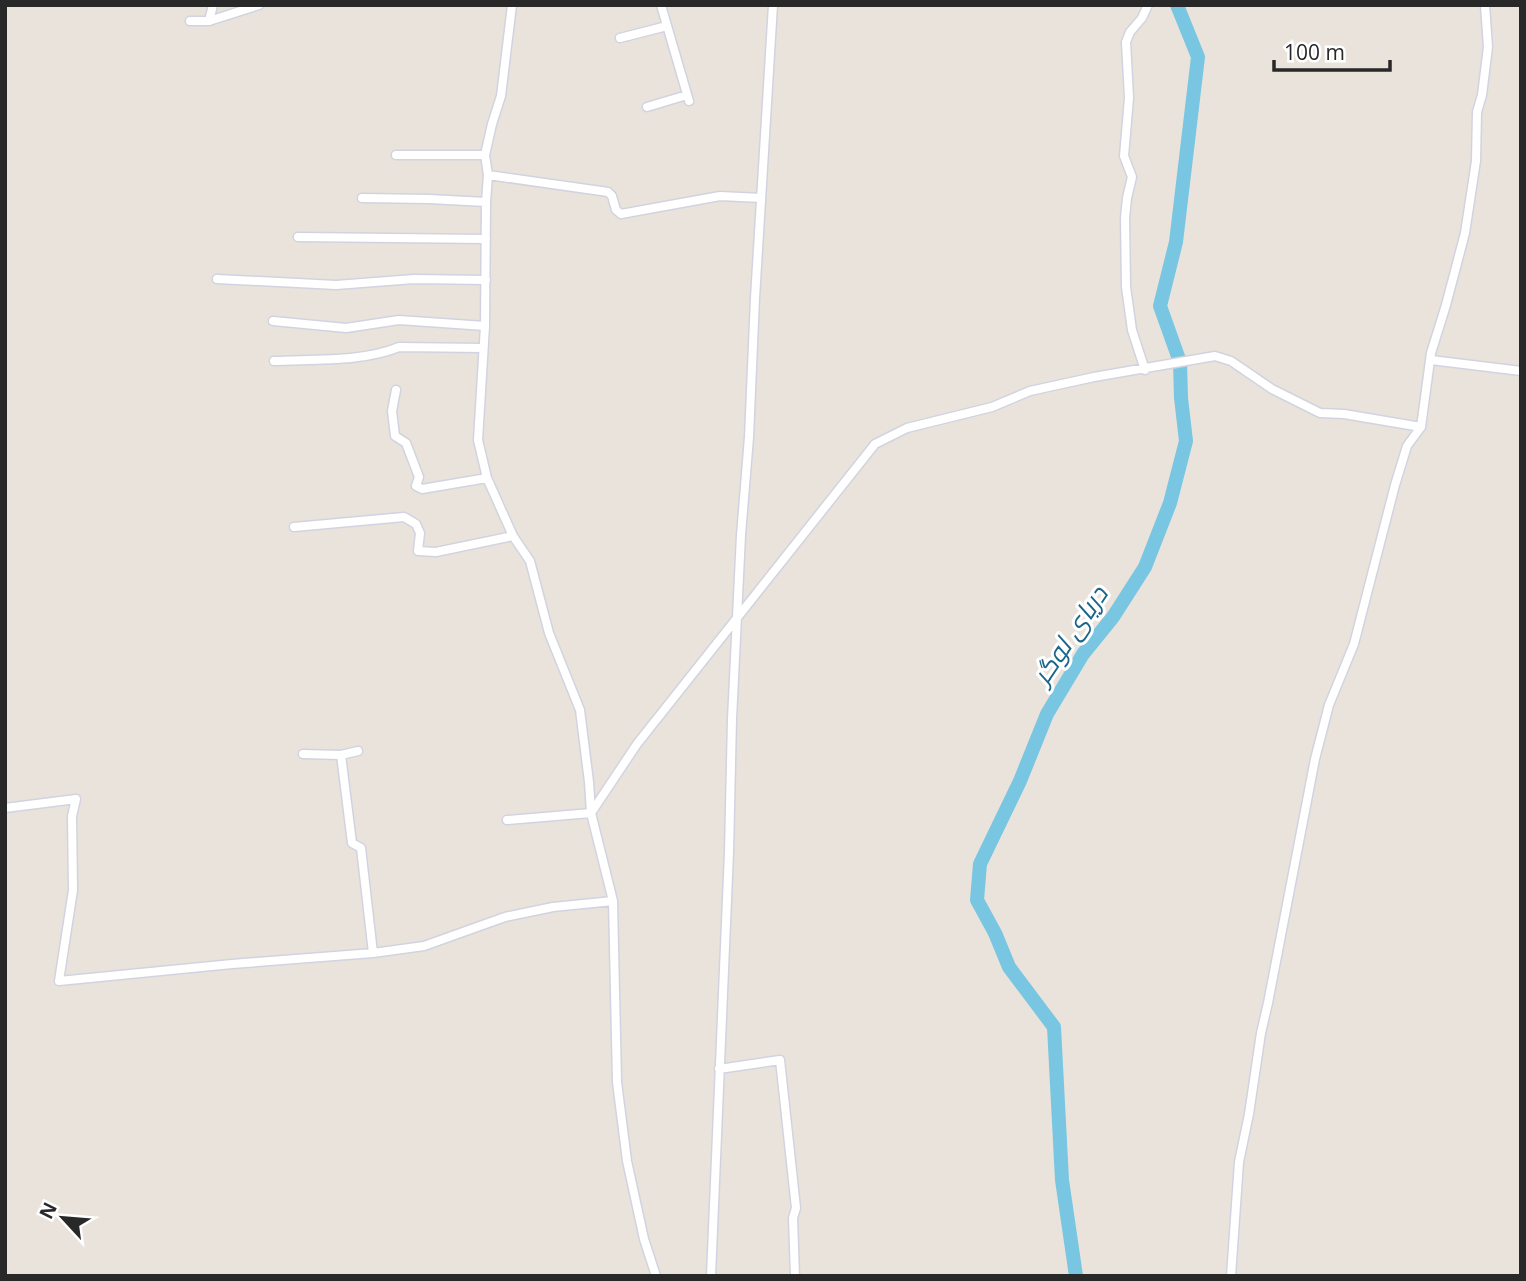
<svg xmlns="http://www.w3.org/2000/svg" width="1526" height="1281" viewBox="0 0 1526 1281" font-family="'Open Sans',Cairo,sans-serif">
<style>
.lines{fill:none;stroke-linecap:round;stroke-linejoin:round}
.river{stroke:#78c6e2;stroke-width:14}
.minor-casing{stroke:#d1d4e0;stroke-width:11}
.minor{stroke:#fff;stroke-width:8}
.labels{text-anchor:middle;stroke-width:6;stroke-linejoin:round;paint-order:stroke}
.water-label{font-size:26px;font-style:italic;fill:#1a658a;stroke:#fff}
</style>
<rect width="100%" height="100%" fill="#e9e3db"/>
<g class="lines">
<!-- river -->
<path class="river" d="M 1076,1276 L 1062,1180 L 1054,1027 L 1009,967 L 995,933 L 977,900 L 980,864 L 1020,781 L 1047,714 L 1083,654 L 1113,617 L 1145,567 L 1170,503 L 1186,441 L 1181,398 L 1180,362 L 1160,306 L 1176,242 L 1198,57 L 1177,5"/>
<!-- minor casing -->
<g class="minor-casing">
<path id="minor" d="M 512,5 L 501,96 L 492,124 L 485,155 L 488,175 L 486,202 L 485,326 L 478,440 L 487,478 L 513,536 L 530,561 L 549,633 L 580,710 L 589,782 L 591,813 L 613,901 L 617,1082 L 627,1161 L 644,1239 L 656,1276
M 661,5 L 689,101
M 190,21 L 209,21 L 259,5
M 209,21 L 213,5
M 620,38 L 667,26
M 647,107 L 687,95
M 396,155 L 485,155
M 488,175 L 608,192 L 612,196 L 616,210 L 621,214 L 720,196 L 761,198
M 362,198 L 429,199 L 486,202
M 298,237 L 486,239
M 217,279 L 336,285 L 414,279 L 486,280
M 273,321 L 346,328 L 399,320 L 485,326
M 1431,360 L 1521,371
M 274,361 C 311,359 364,362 399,347 L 483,348
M 1145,370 L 1132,330 L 1126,287 L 1125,218 L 1127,198 L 1132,177 L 1124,156 L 1129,98 L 1126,42 L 1130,32 L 1142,18 L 1148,5
M 396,390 L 392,411 L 395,436 L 406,443 L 419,477 L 416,486 L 422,489 L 487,478
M 294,527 L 404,517 L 416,524 L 420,533 L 418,551 L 436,552 L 513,536
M 303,754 L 341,755 L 358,751
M 341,755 L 352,843 L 361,848 L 373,953
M 5,808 L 76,799 L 72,816 L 73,890 L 59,981 L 232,964 L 373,953 L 424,946 L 505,917 L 553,907 L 613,901
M 507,820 L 591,813 L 637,744 L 875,444 L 907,428 L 992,407 L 1030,391 L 1094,377 L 1215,356 L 1231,361 L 1272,389 L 1320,413 L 1344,414 L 1421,427
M 719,1069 L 780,1060 L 796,1208 L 793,1218 L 795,1276
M 711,1276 L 729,852 L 732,719 L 741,535 L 749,437 L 755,298 L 773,5
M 1231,1276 L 1239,1162 L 1249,1114 L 1261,1033 L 1268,1003 L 1315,759 L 1329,705 L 1354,644 L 1395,485 L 1407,446 L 1421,427 L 1431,353 L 1446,305 L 1465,233 L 1476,161 L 1477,112 L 1482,95 L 1488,47 L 1485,5"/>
</g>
<!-- minor -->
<use href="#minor" class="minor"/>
</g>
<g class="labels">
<!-- water labels -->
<g class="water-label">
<text transform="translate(1070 635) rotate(-56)" y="9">دریای لوگر</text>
</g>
</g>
<!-- border -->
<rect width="1526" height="1281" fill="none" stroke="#282828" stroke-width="14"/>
<!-- north arrow -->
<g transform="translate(63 1218) rotate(296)" stroke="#ffffff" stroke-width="5" paint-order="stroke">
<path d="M0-5L12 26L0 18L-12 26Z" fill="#282828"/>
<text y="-10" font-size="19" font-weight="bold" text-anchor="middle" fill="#282828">N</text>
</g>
<!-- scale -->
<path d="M1274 60v10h116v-10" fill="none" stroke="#282828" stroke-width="3.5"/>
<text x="1284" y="60" font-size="21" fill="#282828" stroke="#ffffff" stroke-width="5" paint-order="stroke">100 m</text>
</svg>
